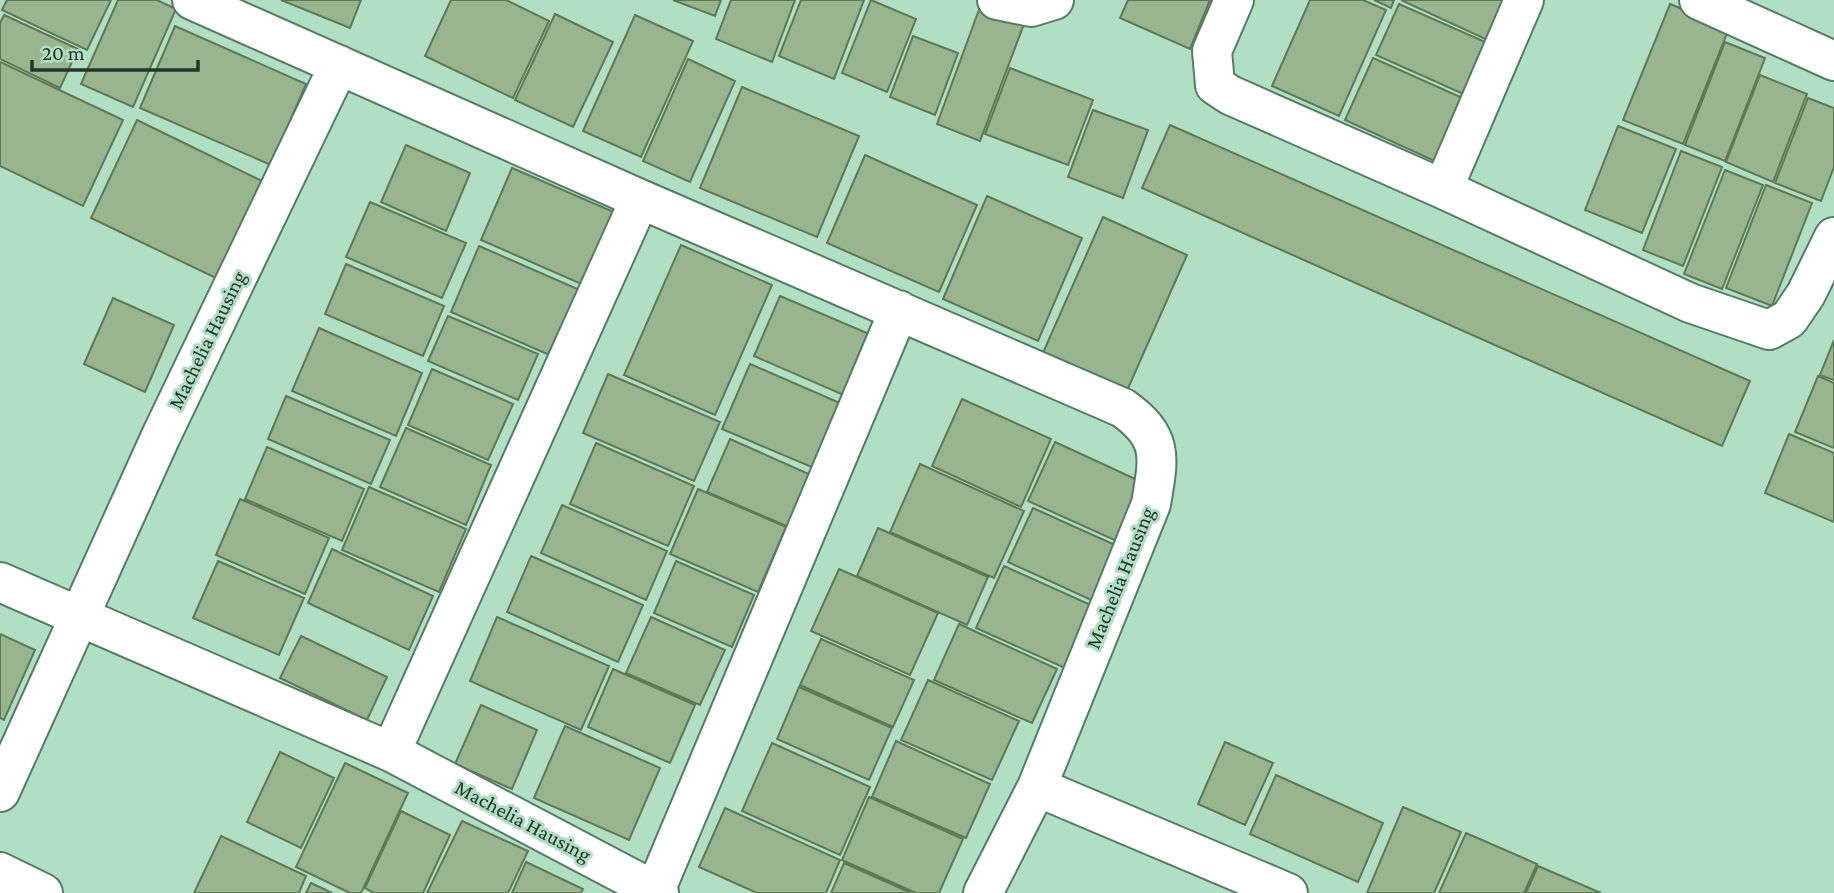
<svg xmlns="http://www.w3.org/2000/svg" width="1834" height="893" viewBox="0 0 1834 893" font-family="'Crimson Pro',serif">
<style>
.building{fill:#99b590;stroke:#5f7956;stroke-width:2}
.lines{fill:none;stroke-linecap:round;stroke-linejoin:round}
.minor-casing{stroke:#537e65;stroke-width:42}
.minor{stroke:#fff;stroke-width:38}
.labels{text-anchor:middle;stroke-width:6;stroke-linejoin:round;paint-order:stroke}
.street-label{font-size:21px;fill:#24362c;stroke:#b1dfc3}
</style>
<rect width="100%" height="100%" fill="#b1dfc3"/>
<!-- building -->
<path class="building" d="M 7,0 L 111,0 L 87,50 L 2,10 Z
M 118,0 L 157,0 L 176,9 L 133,107 L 81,84 Z
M 281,0 L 361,0 L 350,28 Z
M 451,0 L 506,0 L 549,21 L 513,98 L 425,56 Z
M 673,0 L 721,0 L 715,16 Z
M 731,0 L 795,0 L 772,62 L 716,39 Z
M 801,0 L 864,0 L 834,79 L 779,56 Z
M 871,0 L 916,19 L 887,92 L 842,73 Z
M 1128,0 L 1210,0 L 1190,49 L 1120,18 Z
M 1310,0 L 1363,0 L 1386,10 L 1339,116 L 1272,86 Z
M 1374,0 L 1394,0 L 1391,8 Z
M 1401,0 L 1513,0 L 1494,43 Z
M 1399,4 L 1492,45 L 1470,97 L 1376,55 Z
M 1670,4 L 1729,28 L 1683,144 L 1623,120 Z
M 980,7 L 1024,24 L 980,141 L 937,124 Z
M 555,14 L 613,42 L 573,127 L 515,100 Z
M 4,15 L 78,49 L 60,88 L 0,59 L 0,23 Z
M 635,15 L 693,41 L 641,157 L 583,131 Z
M 175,26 L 306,84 L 271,165 L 140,108 Z
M 913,36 L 958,53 L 935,115 L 890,97 Z
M 1725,42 L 1765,58 L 1725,161 L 1685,145 Z
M 1373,58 L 1467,100 L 1439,163 L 1345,120 Z
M 688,59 L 735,81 L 690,182 L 643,161 Z
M 0,62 L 123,120 L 83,206 L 0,166 Z
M 1010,68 L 1093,100 L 1068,165 L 985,134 Z
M 1760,75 L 1807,94 L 1773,182 L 1726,162 Z
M 742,87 L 859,136 L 817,237 L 700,188 Z
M 1808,98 L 1834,108 L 1834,167 L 1821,201 L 1775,183 Z
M 1093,110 L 1148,130 L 1123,198 L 1068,177 Z
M 137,120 L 266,183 L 220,280 L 91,218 Z
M 1170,125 L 1750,381 L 1722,446 L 1142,188 Z
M 1618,126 L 1676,149 L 1642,233 L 1585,210 Z
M 406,145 L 470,173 L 446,231 L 381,202 Z
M 1681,151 L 1722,167 L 1683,266 L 1643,250 Z
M 865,155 L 977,205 L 939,292 L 827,243 Z
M 512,168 L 616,213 L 586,286 L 481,240 Z
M 1725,170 L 1763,185 L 1722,289 L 1684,274 Z
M 1766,185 L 1812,203 L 1772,306 L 1726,288 Z
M 987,196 L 1082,238 L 1038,341 L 943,299 Z
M 370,202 L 466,243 L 442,298 L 346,257 Z
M 1103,217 L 1187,255 L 1126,393 L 1042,355 Z
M 681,245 L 772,285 L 715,415 L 624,375 Z
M 479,246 L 582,291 L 554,357 L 451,312 Z
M 346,264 L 444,306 L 423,356 L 325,314 Z
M 780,296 L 881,339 L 855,400 L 754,356 Z
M 113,298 L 174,325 L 145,392 L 84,364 Z
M 448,316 L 538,354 L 518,400 L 428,361 Z
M 319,328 L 422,373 L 396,436 L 292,391 Z
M 1834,340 L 1834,380 L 1820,375 Z
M 750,364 L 849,407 L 821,471 L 722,429 Z
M 432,369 L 513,404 L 488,460 L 408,425 Z
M 608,374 L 720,422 L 694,481 L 583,433 Z
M 1818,376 L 1834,383 L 1834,448 L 1795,432 Z
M 286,396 L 390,440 L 371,484 L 268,439 Z
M 962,399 L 1051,439 L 1021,507 L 932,466 Z
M 406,428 L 491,465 L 466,525 L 380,487 Z
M 1789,434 L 1834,453 L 1834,522 L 1765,493 Z
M 730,439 L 811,475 L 789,527 L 707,492 Z
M 1055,442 L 1144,483 L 1119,542 L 1028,501 Z
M 596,443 L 694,486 L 668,546 L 570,504 Z
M 267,447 L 364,489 L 342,541 L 245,499 Z
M 920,464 L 1024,511 L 994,578 L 890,532 Z
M 369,487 L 466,529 L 439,592 L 342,550 Z
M 698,489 L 786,527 L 758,592 L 670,554 Z
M 240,499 L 329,538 L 305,594 L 216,555 Z
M 562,505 L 667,551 L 646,600 L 541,553 Z
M 1033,508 L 1124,549 L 1100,604 L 1008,562 Z
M 878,528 L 988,577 L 967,625 L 857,576 Z
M 332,549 L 433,596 L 409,650 L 308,603 Z
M 531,556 L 643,605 L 618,662 L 507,612 Z
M 218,561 L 304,598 L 279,655 L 193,618 Z
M 676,561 L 754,595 L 732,647 L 654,613 Z
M 1004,566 L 1093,606 L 1065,668 L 976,628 Z
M 839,569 L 938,613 L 910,675 L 811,631 Z
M 497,617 L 609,666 L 581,730 L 470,681 Z
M 651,617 L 725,650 L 700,705 L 626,673 Z
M 959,624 L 1057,669 L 1032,723 L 934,680 Z
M 0,634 L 35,650 L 4,720 L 0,718 Z
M 301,636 L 387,677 L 367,720 L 280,678 Z
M 821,639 L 914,680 L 893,727 L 800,685 Z
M 613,669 L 695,705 L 670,763 L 588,727 Z
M 928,680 L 1019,721 L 992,780 L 901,740 Z
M 799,687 L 892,728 L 869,780 L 777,739 Z
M 481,705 L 537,730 L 512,789 L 455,764 Z
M 565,726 L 660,768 L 629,840 L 534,798 Z
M 896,741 L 990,784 L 966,838 L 872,797 Z
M 1225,742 L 1273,763 L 1245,825 L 1198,804 Z
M 772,743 L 870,787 L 840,855 L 742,811 Z
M 280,752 L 334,778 L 301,848 L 247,822 Z
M 345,763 L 408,793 L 361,893 L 350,893 L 296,867 Z
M 1276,775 L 1383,823 L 1358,882 L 1250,834 Z
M 869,797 L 963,839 L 939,893 L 916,893 L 842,860 Z
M 1403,807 L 1461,832 L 1434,893 L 1367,893 Z
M 725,808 L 840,860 L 826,893 L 757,893 L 699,867 Z
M 401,811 L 450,835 L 423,893 L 374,893 L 365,888 Z
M 462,821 L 528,851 L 508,893 L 427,893 Z
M 1466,833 L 1537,864 L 1524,893 L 1439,893 Z
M 221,836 L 306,876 L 299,893 L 194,893 Z
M 526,862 L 583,889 L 581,893 L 512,893 Z
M 844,863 L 911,893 L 831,893 Z
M 1538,866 L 1601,893 L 1526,893 Z
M 311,883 L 332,893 L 306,893 Z"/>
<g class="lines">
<!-- minor casing -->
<g class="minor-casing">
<path id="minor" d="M 192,0 L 640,199 L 1123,408 C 1164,437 1159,457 1151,504 L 1037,787 L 983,893
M 997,0 L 1031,7 L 1054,0
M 1234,0 L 1212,51 L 1215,85 L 1230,95 L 1443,189 L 1690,303 L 1769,330 L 1789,319 L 1806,294 L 1834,237
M 1699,0 L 1834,61
M 1443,189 L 1524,0
M 0,582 L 391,752 L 659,893
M 391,752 L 640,199
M 1037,787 L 1288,893
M 0,792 L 161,436 L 339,65
M 0,872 L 43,893
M 655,891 L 899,310"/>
</g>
<!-- minor -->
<use href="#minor" class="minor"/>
</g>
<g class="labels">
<!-- street labels -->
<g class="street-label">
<text transform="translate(207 340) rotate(-64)" y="7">Machelia Hausing</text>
<text transform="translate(1120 578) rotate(-68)" y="7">Machelia Hausing</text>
<text transform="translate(523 821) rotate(28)" y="7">Machelia Hausing</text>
</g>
</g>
<!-- scale -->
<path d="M32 60v10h166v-10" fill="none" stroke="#24362c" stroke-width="3.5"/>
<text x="42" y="60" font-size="21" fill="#24362c" stroke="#b1dfc3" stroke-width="5" paint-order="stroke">20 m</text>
</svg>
